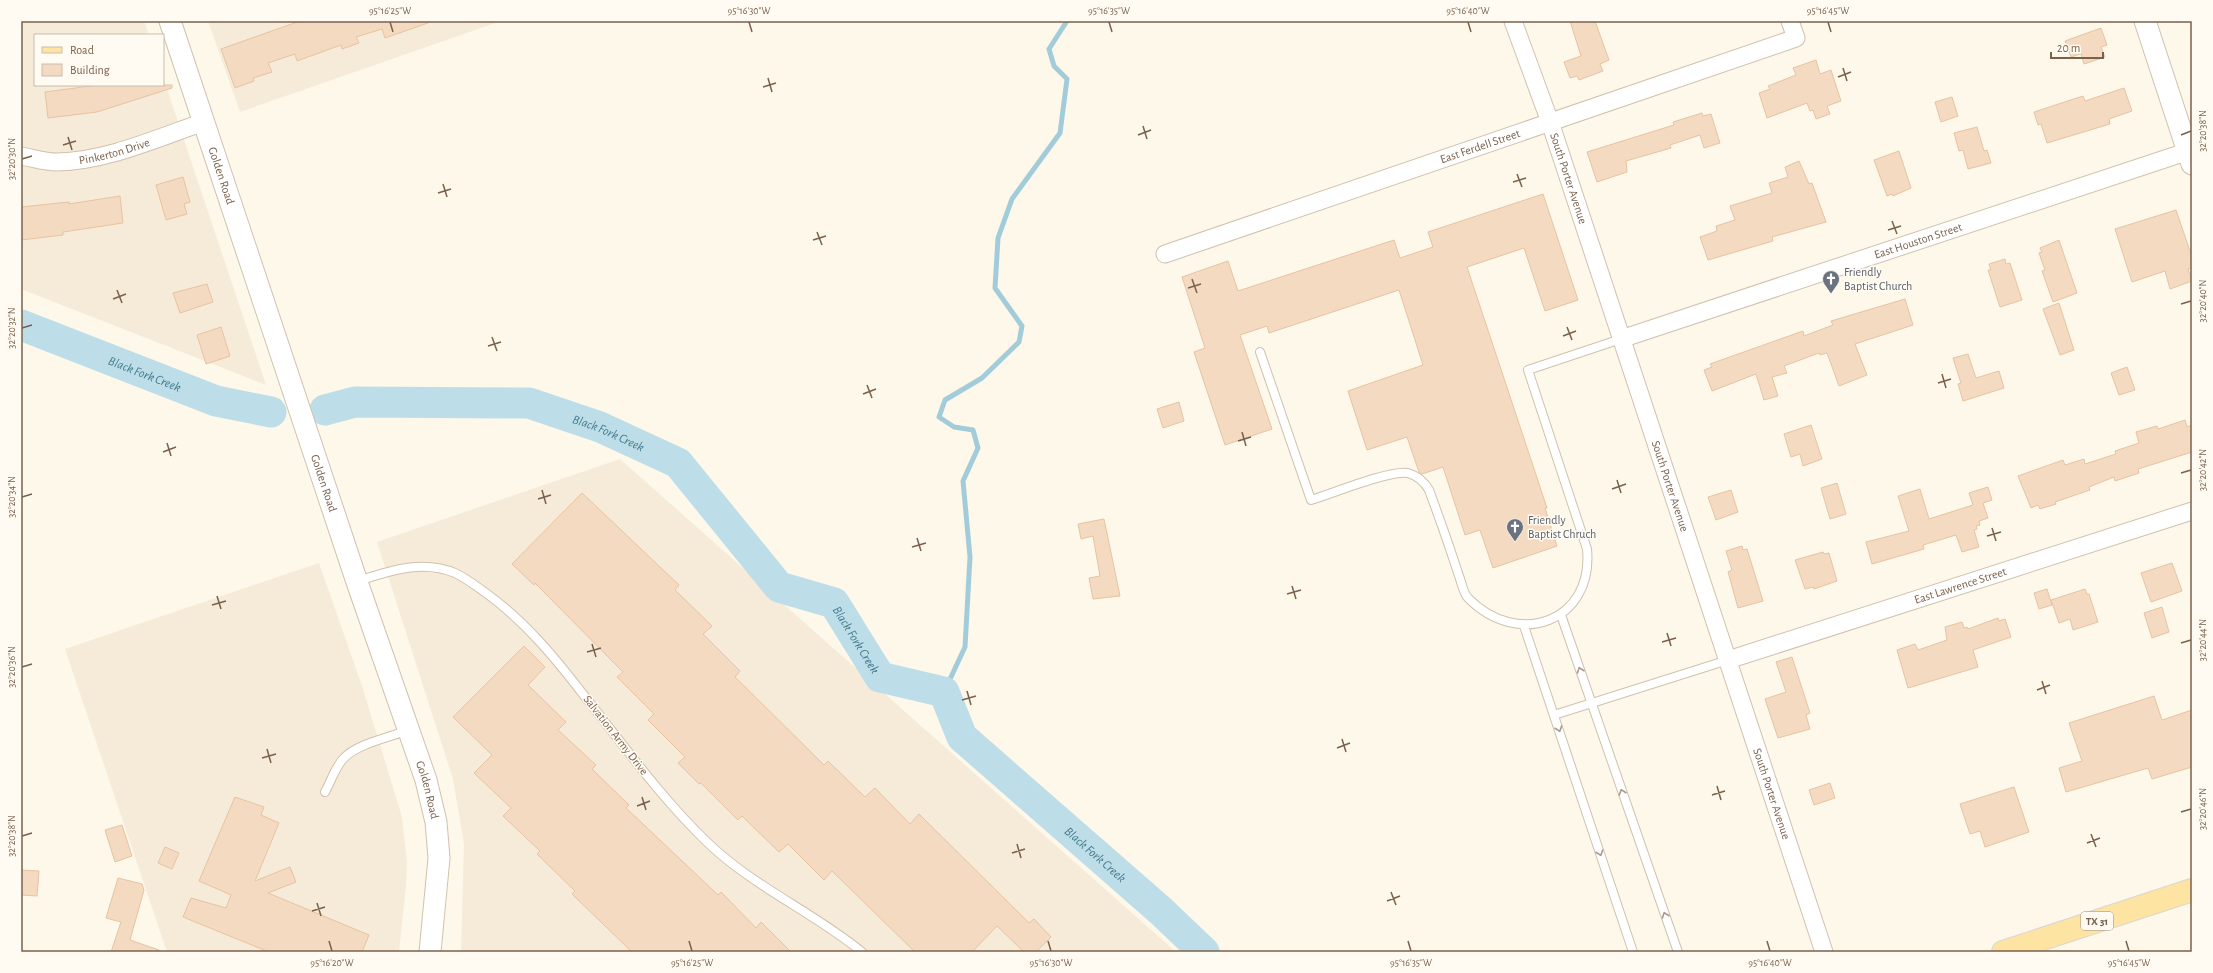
<svg xmlns="http://www.w3.org/2000/svg" width="2213" height="973" viewBox="0 0 2213 973" font-family="'Alegreya Sans',sans-serif">
<style>
.residential{fill:#f5ebd8}
.lines{fill:none;stroke-linecap:round;stroke-linejoin:round}
.stream{stroke:#a3ccdb;stroke-width:5}
.river{stroke:#bddee8;stroke-width:31}
.building{fill:#f4dac1;stroke:#e7c3a1}
.service-casing{stroke:#d1c1ae;stroke-width:10}
.minor-casing{stroke:#d1c1ae;stroke-width:19}
.tertiary-casing{stroke:#d1c1ae;stroke-width:23}
.primary-casing{stroke:#dcd6d0;stroke-width:24}
.service{stroke:#fff;stroke-width:8}
.minor{stroke:#fff;stroke-width:17}
.tertiary{stroke:#fff;stroke-width:21}
.primary{stroke:#fde4a2;stroke-width:22}
.oneway{stroke:#a9988b}
.ticks{fill:none;stroke:#7a614c;stroke-width:1.5}
.labels{text-anchor:middle;stroke-width:3;stroke-linejoin:round;paint-order:stroke}
.shield{fill:#fffbf2;stroke:#a28f7e;stroke-width:1}
.shield-label{font-size:11px;font-weight:bold;fill:#7a614c}
.street-label{font-size:12px;fill:#7a614c;stroke:#fffbf2}
.worship-label{font-size:12px;fill:#5b616d;stroke:#fffbf2;text-anchor:start}
.water-label{font-size:13px;font-style:italic;fill:#447a8e;stroke:#fffbf2}
.neatline{fill:none;stroke:#7a614c;stroke-width:1.5}
.ticks-label{font-size:10px;text-anchor:middle;fill:#7a614c}
</style>
<rect width="100%" height="100%" fill="#fdf8ea"/>
<!-- residential -->
<path class="residential" d="M 21,21 L 144,21 L 149,35 L 35,35 L 35,85 L 163,85 L 163,77 L 266,385 L 21,289 Z
M 208,21 L 501,21 L 240,112 Z
M 620,459 L 1176,952 L 461,952 L 464,844 L 453,779 L 377,542 Z
M 319,563 L 362,686 L 402,817 L 407,862 L 406,885 L 399,952 L 167,952 L 65,649 Z"/>
<g class="lines">
<!-- stream -->
<path class="stream" d="M 944,692 L 965,647 L 970,557 L 963,481 L 978,448 L 973,430 L 954,427 L 939,417 L 945,400 L 982,378 L 1019,342 L 1022,326 L 995,288 L 998,238 L 1012,199 L 1060,133 L 1067,79 L 1054,66 L 1049,49 L 1067,21"/>
<!-- river -->
<g class="river">
<path id="s1" d="M 21,325 L 216,401 L 271,412"/>
<path id="s2" d="M 325,410 L 355,402 L 529,403 L 600,427 L 678,463 L 779,587 L 834,603 L 880,677 L 944,692 L 962,737 L 1161,911 L 1204,952"/>
</g>
</g>
<!-- building -->
<path class="building" d="M 300,21 L 427,21 L 428,23 L 385,38 L 382,29 L 356,37 L 359,43 L 342,49 L 341,45 L 297,61 L 295,54 L 268,63 L 272,72 L 253,78 L 254,81 L 235,88 L 221,49 Z
M 1570,21 L 1595,21 L 1609,60 L 1600,64 L 1603,71 L 1579,80 L 1577,76 L 1570,78 L 1564,62 L 1581,56 Z
M 2101,28 L 2107,45 L 2101,47 L 2105,57 L 2084,64 L 2081,54 L 2071,57 L 2065,41 Z
M 1816,60 L 1820,74 L 1831,70 L 1841,101 L 1827,106 L 1830,114 L 1816,119 L 1813,110 L 1810,111 L 1807,103 L 1767,118 L 1759,93 L 1770,89 L 1768,86 L 1796,75 L 1793,68 Z
M 98,85 L 172,85 L 172,88 L 97,112 L 48,118 L 45,92 Z
M 2124,88 L 2132,111 L 2109,119 L 2110,124 L 2047,143 L 2041,124 L 2038,125 L 2034,112 L 2083,96 L 2085,101 Z
M 1952,97 L 1958,116 L 1941,122 L 1935,102 Z
M 1702,113 L 1703,116 L 1711,114 L 1720,143 L 1704,148 L 1700,135 L 1670,145 L 1671,148 L 1626,161 L 1627,172 L 1597,182 L 1587,152 L 1674,125 L 1673,122 Z
M 1977,127 L 1984,151 L 1987,150 L 1991,163 L 1968,169 L 1963,150 L 1959,151 L 1954,133 Z
M 1899,151 L 1911,188 L 1893,196 L 1892,194 L 1887,196 L 1874,160 Z
M 1799,161 L 1809,184 L 1812,183 L 1826,222 L 1772,237 L 1773,241 L 1708,260 L 1700,237 L 1717,231 L 1716,226 L 1735,220 L 1730,206 L 1772,193 L 1769,183 L 1788,177 L 1785,167 Z
M 183,177 L 190,202 L 184,204 L 187,214 L 166,220 L 156,185 Z
M 1543,194 L 1578,300 L 1545,311 L 1524,248 L 1467,267 L 1547,508 L 1545,508 L 1557,546 L 1493,568 L 1480,530 L 1465,535 L 1443,467 L 1422,474 L 1419,472 L 1407,437 L 1367,450 L 1348,391 L 1423,365 L 1399,290 L 1269,333 L 1267,326 L 1240,335 L 1272,429 L 1225,445 L 1194,352 L 1205,348 L 1182,277 L 1228,261 L 1238,291 L 1394,240 L 1400,258 L 1433,247 L 1428,232 Z
M 120,196 L 123,223 L 63,232 L 63,235 L 21,240 L 21,207 L 69,202 L 69,204 Z
M 2176,210 L 2192,257 L 2192,268 L 2188,269 L 2192,281 L 2170,289 L 2165,271 L 2132,282 L 2115,229 Z
M 2059,240 L 2077,293 L 2053,302 L 2042,271 L 2045,270 L 2039,253 L 2042,252 L 2040,248 Z
M 2005,259 L 2006,264 L 2010,263 L 2022,300 L 2000,307 L 1988,270 L 1991,270 L 1989,264 Z
M 207,284 L 213,302 L 180,313 L 173,293 Z
M 1905,299 L 1913,325 L 1855,344 L 1867,375 L 1839,386 L 1827,353 L 1820,355 L 1819,353 L 1784,366 L 1787,373 L 1772,377 L 1778,396 L 1764,400 L 1756,374 L 1712,391 L 1704,370 L 1712,367 L 1710,364 L 1803,331 L 1804,336 L 1833,325 L 1831,321 Z
M 2059,303 L 2074,350 L 2060,355 L 2043,309 Z
M 221,327 L 230,356 L 206,364 L 197,335 Z
M 1968,354 L 1976,378 L 1999,371 L 2004,388 L 1963,401 L 1958,384 L 1961,383 L 1953,358 Z
M 2127,367 L 2135,390 L 2119,395 L 2111,373 Z
M 1179,402 L 1184,421 L 1163,428 L 1157,409 Z
M 2185,420 L 2187,427 L 2192,425 L 2192,452 L 2138,469 L 2139,473 L 2115,481 L 2114,477 L 2089,487 L 2090,490 L 2055,502 L 2056,504 L 2040,509 L 2038,505 L 2031,508 L 2018,476 L 2063,460 L 2065,465 L 2084,459 L 2085,464 L 2116,454 L 2115,451 L 2139,443 L 2136,432 L 2157,426 L 2158,429 Z
M 1811,425 L 1822,459 L 1803,466 L 1800,454 L 1791,457 L 1784,434 Z
M 1837,483 L 1846,514 L 1830,519 L 1821,488 Z
M 1988,487 L 1992,500 L 1983,503 L 1988,518 L 1979,521 L 1980,525 L 1976,526 L 1977,529 L 1974,530 L 1979,547 L 1962,552 L 1956,535 L 1923,545 L 1924,549 L 1872,564 L 1866,542 L 1909,531 L 1898,496 L 1920,489 L 1929,519 L 1973,505 L 1969,493 Z
M 1731,490 L 1738,512 L 1716,520 L 1708,497 Z
M 582,493 L 679,585 L 675,590 L 712,626 L 703,634 L 740,671 L 735,677 L 824,765 L 828,761 L 865,797 L 875,788 L 910,824 L 919,814 L 1029,923 L 1034,919 L 1051,937 L 1036,952 L 1024,952 L 997,926 L 972,952 L 915,952 L 832,871 L 824,880 L 788,844 L 779,852 L 742,816 L 738,820 L 701,783 L 699,784 L 678,763 L 685,757 L 648,720 L 654,714 L 617,677 L 623,672 L 535,583 L 534,585 L 512,564 Z
M 1104,519 L 1120,596 L 1093,599 L 1089,578 L 1100,576 L 1093,536 L 1081,539 L 1078,524 Z
M 1742,546 L 1743,550 L 1747,549 L 1763,601 L 1738,608 L 1728,572 L 1732,570 L 1726,551 Z
M 1823,552 L 1824,554 L 1829,553 L 1837,581 L 1814,589 L 1813,587 L 1805,589 L 1795,560 Z
M 2172,563 L 2182,591 L 2151,602 L 2141,573 Z
M 2047,589 L 2052,605 L 2039,609 L 2034,593 Z
M 2085,589 L 2087,594 L 2089,594 L 2098,622 L 2073,630 L 2070,619 L 2059,623 L 2051,600 Z
M 2162,607 L 2169,632 L 2152,638 L 2144,613 Z
M 1998,618 L 1999,621 L 2005,619 L 2011,637 L 1973,650 L 1978,667 L 1908,688 L 1897,650 L 1915,644 L 1918,650 L 1947,640 L 1945,627 L 1962,622 L 1964,628 L 1967,627 L 1968,629 Z
M 524,646 L 545,667 L 528,685 L 566,722 L 558,730 L 596,765 L 592,769 L 629,805 L 626,808 L 718,895 L 721,892 L 756,928 L 761,922 L 791,952 L 632,952 L 572,894 L 575,891 L 537,854 L 540,851 L 503,816 L 511,808 L 474,773 L 492,755 L 453,717 Z
M 1792,657 L 1810,713 L 1806,715 L 1810,729 L 1778,738 L 1765,699 L 1786,692 L 1776,662 Z
M 2154,696 L 2162,720 L 2192,710 L 2192,767 L 2152,779 L 2148,768 L 2066,792 L 2059,768 L 2082,761 L 2069,723 Z
M 1830,783 L 1835,798 L 1814,805 L 1809,790 Z
M 2014,787 L 2029,832 L 1985,847 L 1980,831 L 1970,834 L 1960,804 Z
M 235,797 L 264,807 L 261,815 L 279,823 L 255,881 L 290,867 L 296,882 L 268,893 L 369,935 L 362,952 L 269,952 L 183,917 L 191,898 L 226,908 L 231,895 L 199,881 Z
M 122,825 L 132,856 L 115,862 L 105,830 Z
M 165,847 L 179,853 L 172,869 L 158,863 Z
M 21,870 L 39,871 L 37,896 L 21,895 Z
M 118,878 L 142,884 L 144,890 L 130,940 L 159,950 L 158,952 L 111,952 L 121,922 L 106,918 Z"/>
<g class="lines">
<!-- service casing -->
<g class="service-casing">
<path id="service" d="M 1260,352 L 1311,500 C 1331,494 1389,470 1408,473 C 1418,476 1424,481 1429,490 C 1439,517 1449,545 1458,573 C 1461,580 1463,593 1468,598 C 1518,649 1594,622 1587,549 L 1528,370 L 1621,339
M 358,581 C 389,571 423,559 455,573 C 466,578 476,586 486,593 C 526,622 556,659 586,698 C 625,747 662,799 708,843 C 754,887 813,912 862,952
M 1561,615 L 1678,952
M 1524,626 L 1633,952
M 1554,715 L 1728,660
M 325,792 C 331,781 335,768 343,759 C 356,744 390,737 409,730"/>
</g>
<!-- minor casing -->
<g class="minor-casing">
<g id="minor">
<path id="s3" d="M 1513,21 L 1550,122 L 1824,952"/>
<path id="s4" d="M 21,156 C 33,158 45,162 57,162 C 107,161 157,138 204,122"/>
<path id="s5" d="M 1165,254 L 1796,38 L 1790,21"/>
<path id="s6" d="M 1621,339 L 2192,150"/>
<path id="s7" d="M 1728,660 L 2192,511"/>
</g>
</g>
<!-- tertiary casing -->
<g class="tertiary-casing">
<g id="tertiary">
<path id="s8" d="M 170,21 L 357,582 L 426,780 L 436,822 L 439,858 L 430,952"/>
<path d="M 2145,21 L 2192,164"/>
</g>
</g>
<!-- primary casing -->
<g class="primary-casing">
<path id="primary" d="M 2003,952 L 2192,890"/>
</g>
<!-- service -->
<use href="#service" class="service"/>
<!-- minor -->
<use href="#minor" class="minor"/>
<!-- tertiary -->
<use href="#tertiary" class="tertiary"/>
<!-- primary -->
<use href="#primary" class="primary"/>
</g>
<!-- one-way arrows -->
<defs><path id="oneway-chevron" d="M-2-3.5L2.5 0L-2 3.5" fill="none" stroke-width="1.6" stroke-linecap="round" stroke-linejoin="round"/></defs>
<g class="oneway">
<use href="#oneway-chevron" transform="translate(1580 670) rotate(-109)"/>
<use href="#oneway-chevron" transform="translate(1559 729) rotate(71)"/>
<use href="#oneway-chevron" transform="translate(1622 792) rotate(-109)"/>
<use href="#oneway-chevron" transform="translate(1600 853) rotate(71)"/>
<use href="#oneway-chevron" transform="translate(1665 915) rotate(-109)"/>
</g>
<!-- ticks -->
<path class="ticks" d="M 390,22 L 393,32M 749,22 L 752,32M 1109,22 L 1112,32M 1468,22 L 1471,32M 1828,22 L 1831,32M 1843,68 L 1847,81M 1838,77 L 1851,72M 768,78 L 772,92M 763,87 L 776,83M 1143,126 L 1147,139M 1138,135 L 1151,130M 2181,135 L 2191,131M 68,137 L 72,150M 63,145 L 76,141M 22,159 L 32,156M 1517,174 L 1522,187M 1513,182 L 1526,178M 443,184 L 447,197M 438,193 L 451,189M 1892,221 L 1897,234M 1888,230 L 1901,226M 817,232 L 822,245M 813,240 L 826,236M 1192,279 L 1197,293M 1188,288 L 1201,284M 117,290 L 122,303M 113,299 L 126,294M 2181,304 L 2191,301M 1567,327 L 1572,340M 22,328 L 32,325M 1563,336 L 1576,331M 492,337 L 497,351M 488,346 L 501,342M 1942,374 L 1946,388M 1938,383 L 1951,379M 867,385 L 872,398M 863,394 L 876,389M 1242,432 L 1246,446M 1238,441 L 1251,437M 167,443 L 171,456M 163,452 L 176,447M 2181,473 L 2191,470M 1617,480 L 1621,493M 1612,489 L 1626,484M 542,490 L 546,504M 22,497 L 32,494M 538,499 L 551,495M 1992,528 L 1996,541M 1987,536 L 2001,532M 917,538 L 921,551M 912,547 L 926,543M 1292,586 L 1296,599M 1287,594 L 1301,590M 217,596 L 221,609M 212,605 L 226,601M 1667,633 L 1671,646M 1662,642 L 1676,638M 2181,643 L 2191,640M 592,644 L 596,657M 587,652 L 601,648M 22,667 L 32,664M 2042,681 L 2046,694M 2037,690 L 2050,685M 967,691 L 971,705M 962,700 L 976,696M 1342,739 L 1346,752M 1337,748 L 1350,743M 267,749 L 271,763M 262,758 L 276,754M 1717,786 L 1721,800M 1712,795 L 1725,791M 642,797 L 646,810M 637,806 L 650,801M 2181,812 L 2191,809M 2091,834 L 2096,847M 22,836 L 32,833M 2087,843 L 2100,838M 1017,844 L 1021,858M 1012,853 L 1025,849M 1391,892 L 1396,905M 1387,901 L 1400,896M 317,903 L 321,916M 312,911 L 325,907M 329,941 L 332,951M 689,941 L 692,951M 1048,941 L 1051,951M 1408,941 L 1411,951M 1767,941 L 1770,951M 2126,941 L 2129,951"/>
<!-- icons -->
<defs>
<g id="church-pin" transform="scale(0.9)"><path d="M0 17L-7.5 6A9.5 9.5 0 1 1 7.5 6Z" fill="#6b7280" stroke="#fffbf2"/><path d="M-1.2-6h2.4v3.5h3.3v2.4h-3.3V6h-2.4V-.1h-3.3v-2.4h3.3Z" fill="#fff"/></g>
</defs>
<g fill-rule="evenodd">
<use href="#church-pin" x="1831" y="279"/>
<use href="#church-pin" x="1515" y="527"/>
</g>
<g class="labels">
<!-- shield labels -->
<rect class="shield" x="2081" y="912" width="32" height="18" rx="3"/>
<g class="shield-label">
<text x="2097" y="925">TX 31</text>
</g>
<!-- street labels -->
<g class="street-label">
<text dy="4" stroke="none"><textPath href="#s5" startOffset="333">East Ferdell Street</textPath></text>
<text dy="4" stroke="none"><textPath href="#s4" startOffset="95">Pinkerton Drive</textPath></text>
<text dy="4" stroke="none"><textPath href="#s8" startOffset="163">Golden Road</textPath></text>
<text dy="4" stroke="none"><textPath href="#s3" startOffset="167">South Porter Avenue</textPath></text>
<text dy="4" stroke="none"><textPath href="#s6" startOffset="313">East Houston Street</textPath></text>
<text dy="4" stroke="none"><textPath href="#s8" startOffset="487">Golden Road</textPath></text>
<text dy="4" stroke="none"><textPath href="#s3" startOffset="491">South Porter Avenue</textPath></text>
<text dy="4" stroke="none"><textPath href="#s7" startOffset="244">East Lawrence Street</textPath></text>
<text transform="translate(616 735) rotate(52)" y="4">Salvation Army Drive</text>
<text dy="4" stroke="none"><textPath href="#s8" startOffset="811">Golden Road</textPath></text>
<text dy="4" stroke="none"><textPath href="#s3" startOffset="815">South Porter Avenue</textPath></text>
</g>
<!-- worship labels -->
<g class="worship-label">
<text x="1844" y="276">Friendly<tspan x="1844" dy="14">Baptist Church</tspan></text>
<text x="1528" y="524">Friendly<tspan x="1528" dy="14">Baptist Chruch</tspan></text>
</g>
<!-- water labels -->
<g class="water-label">
<text dy="5" stroke="none"><textPath href="#s1" startOffset="133">Black Fork Creek</textPath></text>
<text dy="5" stroke="none"><textPath href="#s2" startOffset="290">Black Fork Creek</textPath></text>
<text dy="5" stroke="none"><textPath href="#s2" startOffset="626">Black Fork Creek</textPath></text>
<text dy="5" stroke="none"><textPath href="#s2" startOffset="962">Black Fork Creek</textPath></text>
</g>
</g>
<!-- border -->
<rect width="2213" height="973" fill="none" stroke="#fffbf2" stroke-width="44"/>
<!-- legend -->
<rect x="34" y="34" width="130" height="52" fill="#fffbf2" stroke="#cabdb0"/>
<rect x="42" y="47" width="20" height="6" fill="#fde4a2" stroke="#cabdb0"/>
<text x="70" y="54" font-size="12" fill="#7a614c">Road</text>
<rect x="42" y="64" width="20" height="12" fill="#f4dac1" stroke="#cabdb0"/>
<text x="70" y="74" font-size="12" fill="#7a614c">Building</text>
<!-- scale -->
<path d="M2051 52v6h52v-6" fill="none" stroke="#7a614c" stroke-width="2"/>
<text x="2057" y="52" font-size="12" fill="#7a614c" stroke="#fffbf2" stroke-width="3" paint-order="stroke">20 m</text>
<rect x="22" y="22" width="2169" height="929" class="neatline"/>
<g class="ticks-label">
<text x="390" y="14">95°16'25"W</text>
<text x="749" y="14">95°16'30"W</text>
<text x="1109" y="14">95°16'35"W</text>
<text x="1468" y="14">95°16'40"W</text>
<text x="1828" y="14">95°16'45"W</text>
<text transform="translate(2202 131) rotate(-90)" y="4">32°20'38"N</text>
<text transform="translate(11 159) rotate(-90)" y="4">32°20'30"N</text>
<text transform="translate(2202 301) rotate(-90)" y="4">32°20'40"N</text>
<text transform="translate(11 328) rotate(-90)" y="4">32°20'32"N</text>
<text transform="translate(2202 470) rotate(-90)" y="4">32°20'42"N</text>
<text transform="translate(11 497) rotate(-90)" y="4">32°20'34"N</text>
<text transform="translate(2202 640) rotate(-90)" y="4">32°20'44"N</text>
<text transform="translate(11 667) rotate(-90)" y="4">32°20'36"N</text>
<text transform="translate(2202 809) rotate(-90)" y="4">32°20'46"N</text>
<text transform="translate(11 836) rotate(-90)" y="4">32°20'38"N</text>
<text x="332" y="966">95°16'20"W</text>
<text x="692" y="966">95°16'25"W</text>
<text x="1051" y="966">95°16'30"W</text>
<text x="1411" y="966">95°16'35"W</text>
<text x="1770" y="966">95°16'40"W</text>
<text x="2129" y="966">95°16'45"W</text>
</g>
</svg>
